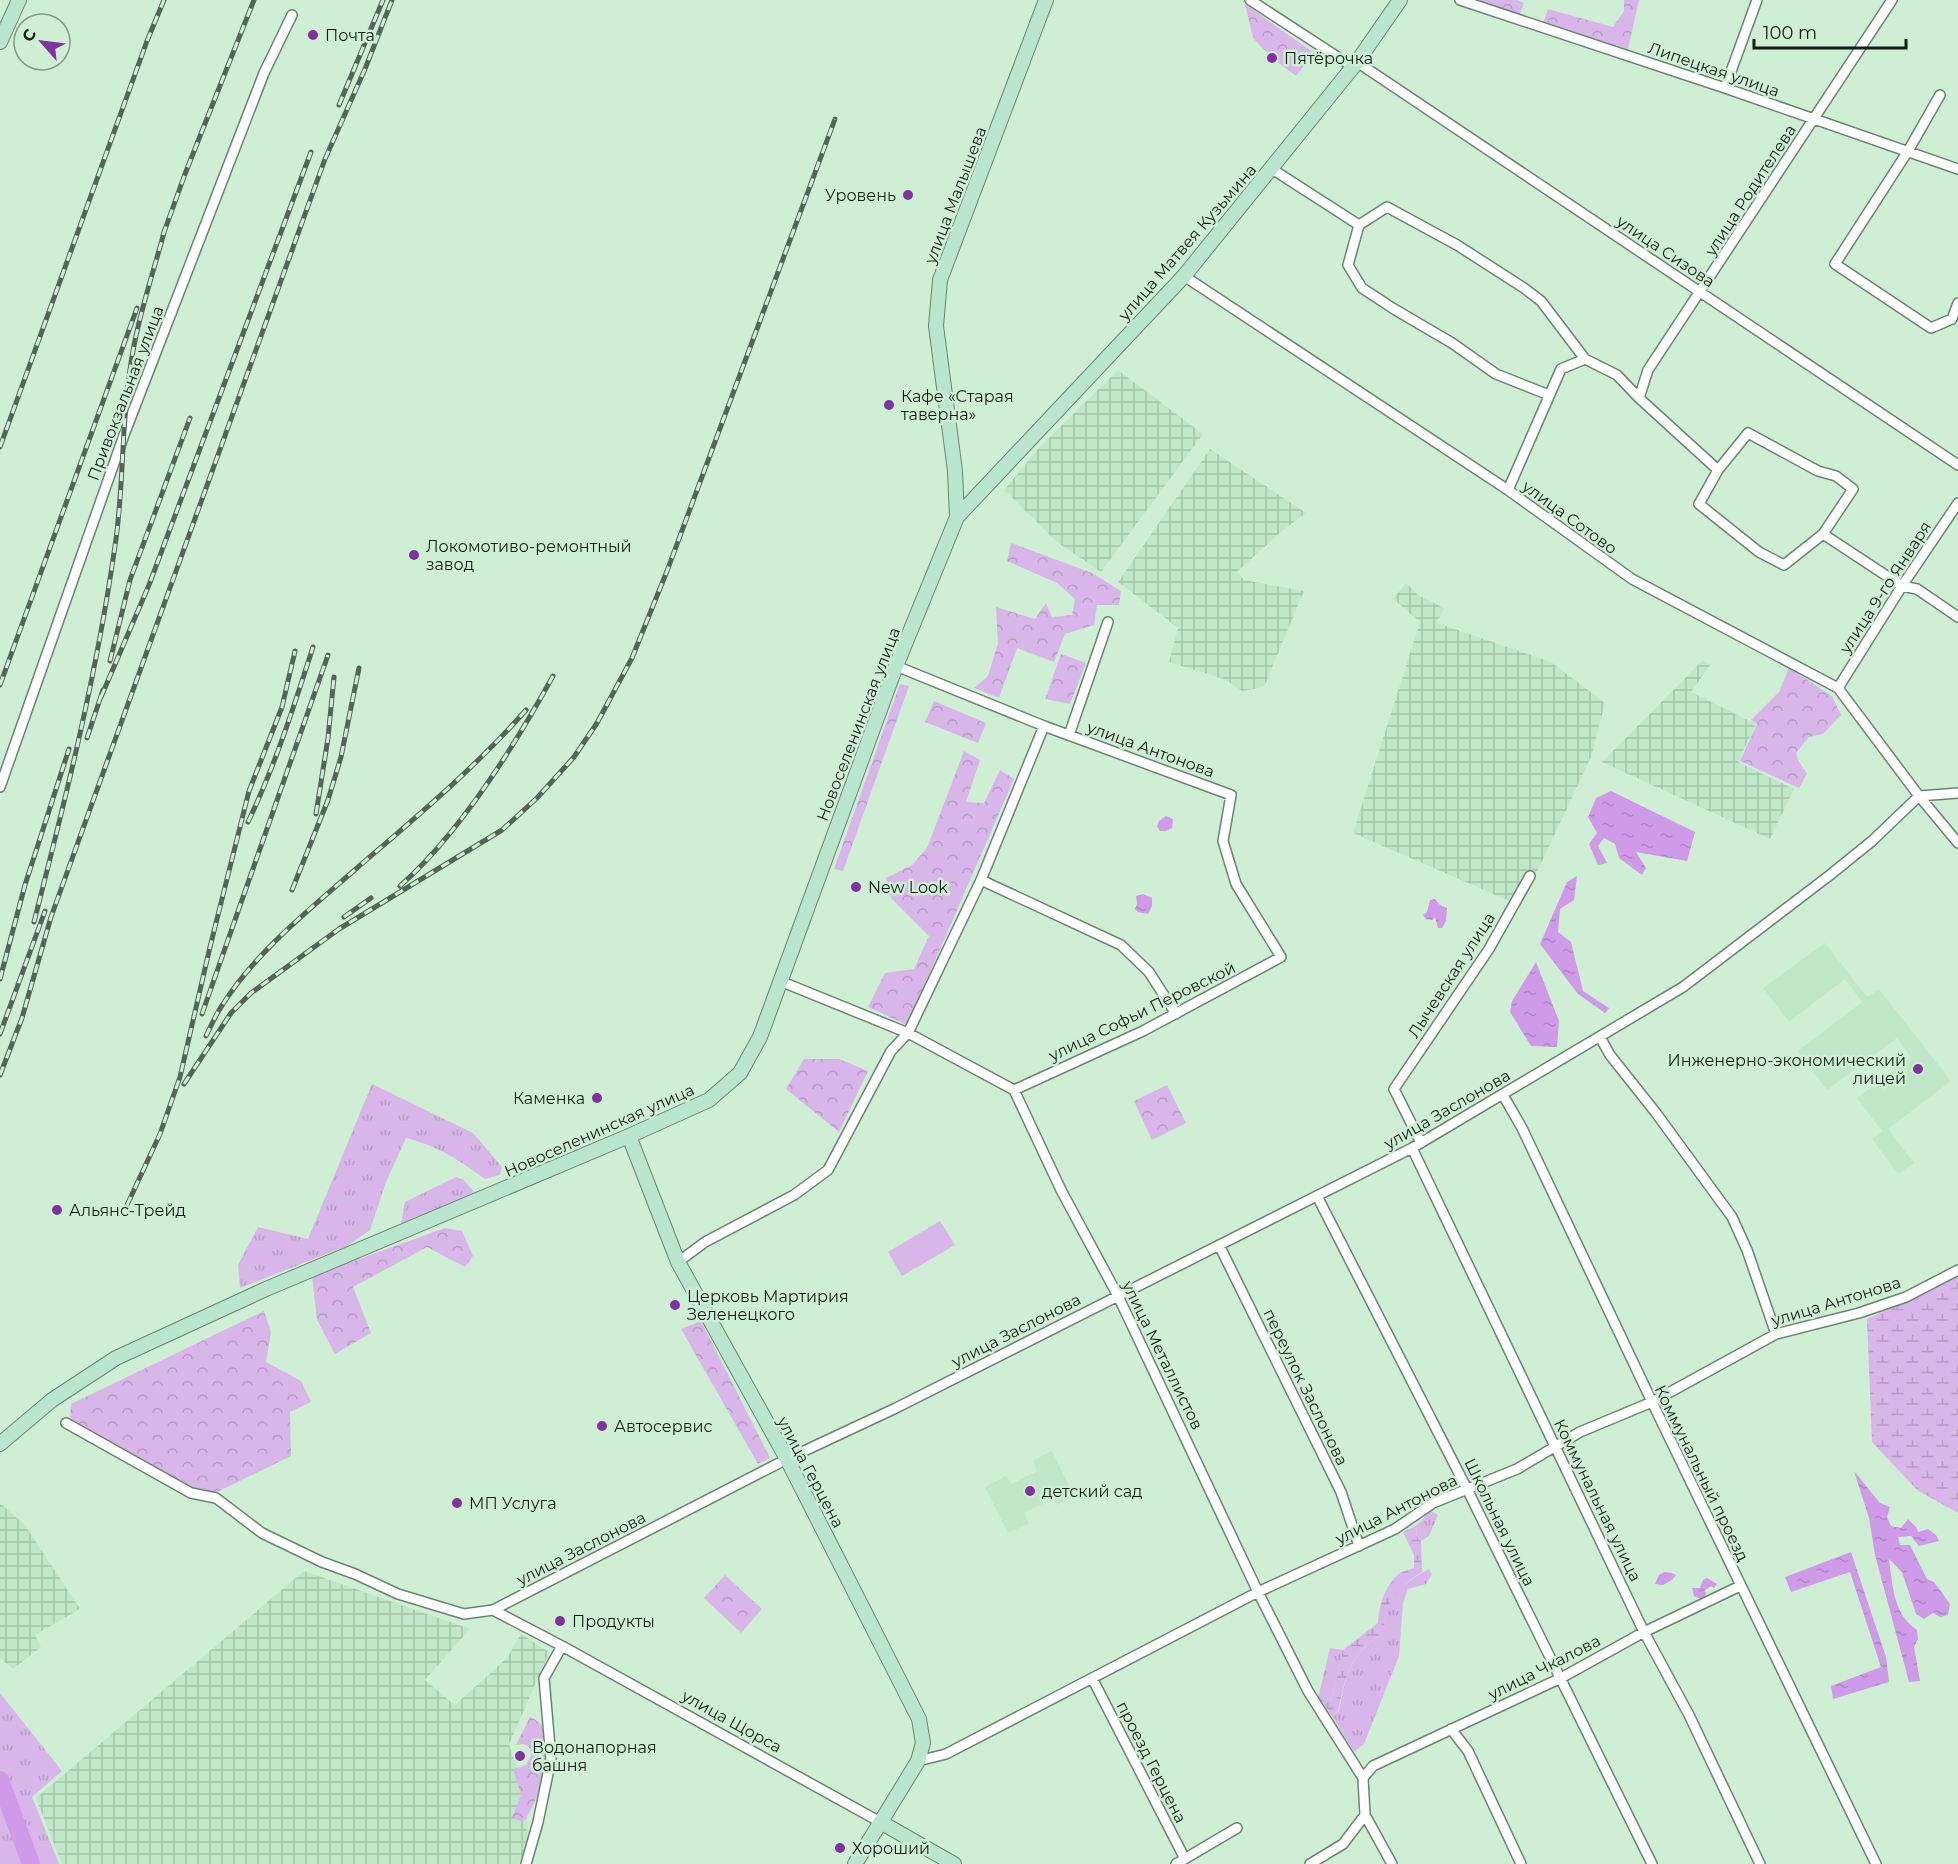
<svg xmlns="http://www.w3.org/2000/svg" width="1958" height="1864" viewBox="0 0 1958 1864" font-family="Montserrat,sans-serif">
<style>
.built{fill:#c0e7c8}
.industrial{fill:url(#industrial-grid)}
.grass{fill:url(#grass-tufts)}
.forest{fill:url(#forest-crowns)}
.wetland{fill:url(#wetland-marsh)}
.garden{fill:#d8b6e9}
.water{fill:url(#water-ripples)}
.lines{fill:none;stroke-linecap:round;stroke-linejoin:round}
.river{stroke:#cf9ae8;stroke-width:18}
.street-casing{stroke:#68866e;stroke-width:12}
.secondary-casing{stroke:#68866e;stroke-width:16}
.street{stroke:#fff;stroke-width:9}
.secondary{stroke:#b9e6cd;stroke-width:14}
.rail-casing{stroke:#526556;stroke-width:5}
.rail{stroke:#cfefd5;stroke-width:3;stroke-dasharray:9;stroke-linecap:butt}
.poi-dot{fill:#8231a1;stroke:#cfefd5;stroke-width:2}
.labels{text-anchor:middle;stroke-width:5;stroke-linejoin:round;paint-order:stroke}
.poi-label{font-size:16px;fill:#121e15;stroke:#cfefd5;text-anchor:start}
.street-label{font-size:16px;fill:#121e15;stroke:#cfefd5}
</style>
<defs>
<pattern id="industrial-grid" width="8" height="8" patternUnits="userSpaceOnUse" patternTransform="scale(1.5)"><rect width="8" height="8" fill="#c0e7c8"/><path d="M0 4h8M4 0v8" fill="none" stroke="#a4c6ab"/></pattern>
<pattern id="grass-tufts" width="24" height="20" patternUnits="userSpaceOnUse" patternTransform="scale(1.5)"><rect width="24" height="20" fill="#d8b6e9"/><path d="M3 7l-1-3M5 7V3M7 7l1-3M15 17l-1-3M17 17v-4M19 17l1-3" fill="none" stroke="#b89cc7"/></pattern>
<pattern id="forest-crowns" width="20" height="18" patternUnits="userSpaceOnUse" patternTransform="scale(1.5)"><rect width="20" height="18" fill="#d8b6e9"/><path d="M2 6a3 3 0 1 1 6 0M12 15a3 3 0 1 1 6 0" fill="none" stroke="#b89cc7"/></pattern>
<pattern id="wetland-marsh" width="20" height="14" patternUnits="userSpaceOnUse" patternTransform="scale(1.5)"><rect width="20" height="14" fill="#d8b6e9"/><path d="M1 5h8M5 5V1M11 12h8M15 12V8" fill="none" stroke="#b89cc7"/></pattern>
<pattern id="water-ripples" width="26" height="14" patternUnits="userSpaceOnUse" patternTransform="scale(1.5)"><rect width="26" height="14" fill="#cf9ae8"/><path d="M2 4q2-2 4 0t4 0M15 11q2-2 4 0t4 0" fill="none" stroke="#b184c6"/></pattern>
</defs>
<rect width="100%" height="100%" fill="#cfefd5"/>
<!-- built -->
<path class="built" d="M 1825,943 L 1867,997 L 1879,989 L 1951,1081 L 1888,1129 L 1914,1163 L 1898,1174 L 1872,1139 L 1882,1131 L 1857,1098 L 1911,1057 L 1897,1038 L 1827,1090 L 1798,1051 L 1862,1002 L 1845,979 L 1789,1022 L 1763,988 Z
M 1052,1451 L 1074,1496 L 1057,1505 L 1053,1499 L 1024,1513 L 1029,1523 L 1008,1533 L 985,1487 L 1006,1476 L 1011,1484 L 1037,1471 L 1033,1460 Z"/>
<!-- industrial -->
<path class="industrial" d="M 1118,370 L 1203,434 L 1101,572 L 1057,542 L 1004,490 L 1038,449 Z
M 1210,449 L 1306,513 L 1282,531 L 1237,572 L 1244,580 L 1304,591 L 1264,687 L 1242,691 L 1224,679 L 1169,662 L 1178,628 L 1118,582 Z
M 1406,583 L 1418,595 L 1444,608 L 1437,623 L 1551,662 L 1605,703 L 1591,757 L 1521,906 L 1353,833 L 1420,622 L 1393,599 Z
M 1703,660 L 1710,665 L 1691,692 L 1756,724 L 1738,762 L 1794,789 L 1770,839 L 1602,762 Z
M 0,1503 L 25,1525 L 80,1609 L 35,1635 L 41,1647 L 13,1669 L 0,1658 Z
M 304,1571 L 470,1629 L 425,1680 L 455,1705 L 507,1658 L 521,1634 L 549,1652 L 509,1745 L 525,1788 L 528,1842 L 519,1864 L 62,1864 L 36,1798 Z"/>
<!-- grass -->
<path class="grass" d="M 372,1084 L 473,1133 L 502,1167 L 500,1175 L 485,1179 C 459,1160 438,1146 406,1138 L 386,1182 L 370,1230 L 347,1246 L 240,1288 L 238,1265 L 258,1227 L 308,1239 Z
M 456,1177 L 464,1180 L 478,1197 L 400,1229 L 405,1202 Z
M 1431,1511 L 1438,1515 L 1429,1536 L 1421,1541 L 1416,1536 L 1417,1525 Z
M 1429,1569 L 1432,1574 L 1426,1584 L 1408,1589 L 1403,1603 L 1399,1656 L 1364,1744 L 1354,1752 L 1332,1716 L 1339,1711 C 1347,1672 1349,1655 1384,1632 C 1385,1597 1401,1584 1429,1569 Z
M 1330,1648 L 1343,1650 L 1331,1700 L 1323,1703 L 1318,1698 Z
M 0,1693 L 62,1771 L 32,1797 L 59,1864 L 0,1864 Z"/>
<!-- forest -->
<path class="forest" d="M 1477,0 L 1517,0 L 1524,3 L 1519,15 Z
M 1624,0 L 1639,0 L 1628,49 L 1543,23 L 1548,9 L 1613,27 L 1624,11 Z
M 1245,4 L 1314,53 L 1296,76 L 1271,57 L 1253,38 Z
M 1011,543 L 1092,573 L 1121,591 L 1119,605 L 1097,605 L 1094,625 L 1065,634 L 1054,662 L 1017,648 L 999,698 L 974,688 L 988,676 L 998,643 L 996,607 L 1035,619 L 1046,603 L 1052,617 L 1072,615 L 1075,599 L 1057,583 L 1007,561 Z
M 1061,654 L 1086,663 L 1070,704 L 1045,699 Z
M 1789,668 L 1832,696 L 1841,715 L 1823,734 L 1809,737 L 1796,753 L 1798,760 L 1807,774 L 1799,788 L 1740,761 L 1757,724 L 1751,720 L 1779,692 Z
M 900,684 L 909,686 L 843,871 L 834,869 Z
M 934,701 L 986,723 L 978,743 L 925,722 Z
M 964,751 L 980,760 L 966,802 L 984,803 L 1000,770 L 1014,779 L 907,1025 L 868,1007 L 885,973 L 914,969 L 929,936 L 891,898 L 886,878 L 912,865 L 927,848 Z
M 804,1059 L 839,1059 L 868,1071 L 839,1132 L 786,1089 Z
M 1167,1085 L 1186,1123 L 1152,1140 L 1134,1101 Z
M 445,1228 L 462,1231 L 473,1256 L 465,1267 L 427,1247 L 353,1287 L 371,1333 L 335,1354 L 317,1320 L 312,1276 Z
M 264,1311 L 271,1332 L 266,1362 L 301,1381 L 311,1402 L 290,1412 L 291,1456 L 215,1493 L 192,1490 L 70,1421 L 71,1404 Z
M 701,1321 L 770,1458 L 758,1464 L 681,1329 Z
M 725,1575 L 762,1609 L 741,1633 L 704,1598 Z
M 530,1717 C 536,1720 542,1723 544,1730 C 552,1754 539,1803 523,1822 L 512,1818 L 521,1795 L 513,1769 L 526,1765 L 531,1756 L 530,1748 L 524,1744 L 516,1745 Z"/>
<!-- wetland -->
<path class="wetland" d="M 1958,1277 L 1958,1513 L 1917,1490 L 1872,1442 L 1867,1319 Z
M 1417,1525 L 1416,1536 L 1421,1541 L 1422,1572 C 1398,1586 1385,1603 1384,1632 C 1349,1655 1347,1672 1338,1711 L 1332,1716 L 1323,1703 L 1331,1700 L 1343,1650 L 1378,1623 C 1379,1605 1385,1585 1400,1573 C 1404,1571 1410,1569 1414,1568 L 1414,1555 L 1403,1532 Z"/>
<!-- garden -->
<path class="garden" d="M 940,1221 L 955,1245 L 902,1276 L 888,1252 Z"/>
<!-- water -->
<path class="water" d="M 1611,791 L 1695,832 L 1687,861 L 1636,852 L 1646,868 L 1642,875 L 1619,858 L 1615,844 L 1604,838 L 1598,846 L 1607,863 L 1598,865 L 1589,844 L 1597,833 L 1588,817 L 1596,798 Z
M 1166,816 L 1173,819 L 1172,828 L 1166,831 L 1160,831 L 1157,826 L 1159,821 Z
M 1577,876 L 1574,900 L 1560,909 L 1558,932 L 1571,942 L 1583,991 L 1609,1008 L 1605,1013 L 1578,994 L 1540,944 L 1567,882 Z
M 1143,894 L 1152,898 L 1152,906 L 1148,914 L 1138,912 L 1135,909 L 1137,904 L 1136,896 Z
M 1435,899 L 1440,905 L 1447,908 L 1446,921 L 1442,928 L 1438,928 L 1435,917 L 1432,920 L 1426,919 L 1423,915 L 1427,912 L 1430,900 Z
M 1536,962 L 1559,1021 L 1557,1047 L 1531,1046 L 1510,1012 L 1512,1001 Z
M 1854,1471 L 1880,1503 L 1890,1507 L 1887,1517 L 1891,1526 L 1901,1528 L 1908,1519 L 1917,1528 L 1918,1532 L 1928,1529 L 1936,1535 L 1939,1541 L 1919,1546 L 1911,1536 L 1898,1537 L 1900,1545 L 1910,1545 L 1927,1579 L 1934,1582 L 1950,1604 L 1948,1615 L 1940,1617 L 1933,1613 L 1924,1619 L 1916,1614 L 1902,1572 L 1889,1559 C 1893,1586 1893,1614 1917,1630 L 1918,1639 L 1914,1647 L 1920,1681 L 1909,1682 L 1875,1555 L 1869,1518 Z
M 1851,1552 L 1886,1657 L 1889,1682 L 1833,1699 L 1831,1686 L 1881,1667 L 1850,1572 L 1791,1592 L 1785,1577 Z
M 1664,1572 L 1672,1573 L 1676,1575 L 1672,1580 L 1663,1585 L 1655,1584 L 1659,1575 Z
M 1707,1578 L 1717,1584 L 1714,1588 L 1711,1586 L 1704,1591 L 1706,1593 L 1705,1598 L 1701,1599 L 1694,1596 L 1692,1588 L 1700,1588 L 1703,1580 Z"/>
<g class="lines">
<!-- river -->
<path class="river" d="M 0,1780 L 31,1864"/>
<!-- street casing -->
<g class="street-casing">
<path id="street" d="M 1250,0 L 1353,67
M 1460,0 L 1725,88 L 1958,169
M 1357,62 L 1958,465
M 1725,88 L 1757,0
M 1940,95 L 1908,151 L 1835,264 L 1931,328 L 1952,319 L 1958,303
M 1272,169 L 1359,225 L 1348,265 L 1362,288 L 1394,309 L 1452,343 L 1496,374 L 1549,395
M 1359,225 L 1387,207 L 1457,245 L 1524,288 L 1541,301 L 1585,359 L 1561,369 L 1508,490
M 1184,276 L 1508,490 L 1632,579 L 1838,688 L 1919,796 L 1958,843
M 1585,359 L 1617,375 L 1639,398 L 1718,470
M 1639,398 L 1648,370 L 1892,0
M 1748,433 L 1818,471 L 1836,476 L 1853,489 L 1823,534 L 1784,565 L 1759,552 L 1699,504 L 1718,470 Z
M 1823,534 L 1902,586 L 1917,589 L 1958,617
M 896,666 L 1044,726 L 1231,795 L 1223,841 L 1236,884 L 1281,957 L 1143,1031 L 1014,1090
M 1838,688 L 1902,586 L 1958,503
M 1069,735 L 1108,622
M 0,787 L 124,435 L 264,73 L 292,15
M 981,880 L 1121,945 L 1149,972 L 1176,1014
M 780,981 L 908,1033 L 1014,1090 L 1061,1190 L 1118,1296 L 1258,1592 L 1308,1691 L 1363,1778 L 1365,1815 L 1392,1864
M 1600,1037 L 1610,1055 L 1656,1113 L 1732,1217 L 1747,1250 L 1776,1334
M 1503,1095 L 1522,1128 L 1652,1402 L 1876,1864
M 1421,1143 L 1394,1089 L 1489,949 L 1530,876
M 1412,1148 L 1644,1632 L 1689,1715 L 1760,1864
M 1317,1196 L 1467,1489 L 1652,1864
M 1219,1245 L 1341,1492 L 1359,1546
M 678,1262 L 705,1242 L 794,1195 L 828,1170 L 891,1051 L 908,1033 L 981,880 L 1044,726
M 66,1423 L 191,1493 L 216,1498 L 262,1533 L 322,1562 L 355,1574 L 398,1594 L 464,1614 L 493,1610 L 787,1459 L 896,1408 L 1412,1148 L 1683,987 L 1830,875 L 1872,841 L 1919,796 L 1958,793
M 493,1610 L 562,1646 L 882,1823
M 1092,1678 L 1185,1859
M 1451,1729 L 1468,1751 L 1521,1864
M 918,1761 L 946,1754 L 1258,1592 L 1395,1529 L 1433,1503 L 1517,1469 L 1580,1432 L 1652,1402 L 1776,1334 L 1859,1313 L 1906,1297 L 1958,1270
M 1363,1778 L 1373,1766 L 1561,1678 L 1644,1632 L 1740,1586
M 526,1864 L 538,1822 L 551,1759 L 544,1678 L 562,1646
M 1176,1864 L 1237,1828
M 1310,1864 L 1343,1844 L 1365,1815"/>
</g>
<!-- secondary casing -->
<g class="secondary-casing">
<path id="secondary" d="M 0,42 L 19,0
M 957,517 L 955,471 L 936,326 L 940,280 L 1046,0
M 629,1136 L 678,1262 L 787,1459 L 919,1719 L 923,1743 L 918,1761 L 855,1864
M 0,1444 L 52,1400 L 116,1358 L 266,1289 L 629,1136 L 709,1100 L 740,1073 L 760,1037 L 896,666 L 957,517 L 1184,276 L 1357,62 L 1400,0
M 882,1823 L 954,1864"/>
</g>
<!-- street -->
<use href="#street" class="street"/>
<!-- secondary -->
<use href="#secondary" class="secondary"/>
<!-- rail casing -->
<g class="rail-casing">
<path id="rail" d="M 339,105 L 383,0
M 163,235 L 185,174 L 254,0
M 0,447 L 147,41 L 164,0
M 110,661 L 130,580 L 190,418
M 0,685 L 137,308
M 101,697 L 149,585 L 311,152
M 87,738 L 103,690
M 316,814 L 328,738 L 334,677
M 248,822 C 275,766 294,706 313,647
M 400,886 C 460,833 515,745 553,676
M 292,890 L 328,800 L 341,757 L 359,668
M 344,917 L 371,898
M 34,922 C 66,797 97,673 115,546 C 124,487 121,428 130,370 C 136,323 153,274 165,229
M 0,979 L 25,885 L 69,749
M 202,1014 L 328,655
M 0,1034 L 45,911
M 206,1036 C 211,1026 216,1014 223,1004 C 257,951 310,909 357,868 C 415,818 475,768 526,710
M 0,1075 L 22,1018 L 51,917 L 325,159 L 365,69 L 392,0
M 184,1084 L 231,1013 L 251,993 L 339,929 L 502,830 L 537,798 L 574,757 L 597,723 L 632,658 L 667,571 L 835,119
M 127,1205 L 160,1134 L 180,1077 L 210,947 L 249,791 L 282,707 L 295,651"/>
</g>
<!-- rail -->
<use href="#rail" class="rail"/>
</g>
<!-- markers -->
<g class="poi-dot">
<circle cx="313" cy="35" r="6"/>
<circle cx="1272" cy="58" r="6"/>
<circle cx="908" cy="195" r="6"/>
<circle cx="889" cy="405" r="6"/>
<circle cx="414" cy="555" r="6"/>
<circle cx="856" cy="887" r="6"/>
<circle cx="1918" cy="1069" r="6"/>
<circle cx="597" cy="1098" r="6"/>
<circle cx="57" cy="1210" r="6"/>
<circle cx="675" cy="1305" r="6"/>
<circle cx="602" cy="1426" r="6"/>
<circle cx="1030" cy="1491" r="6"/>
<circle cx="457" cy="1503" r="6"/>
<circle cx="560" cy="1621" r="6"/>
<circle cx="520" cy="1756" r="6"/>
<circle cx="840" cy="1848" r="6"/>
</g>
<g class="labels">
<!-- poi labels -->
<g class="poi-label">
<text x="325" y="41">Почта</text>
<text x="1284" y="64">Пятёрочка</text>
<text x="896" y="201" text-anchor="end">Уровень</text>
<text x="901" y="402">Кафе «Старая<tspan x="901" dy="18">таверна»</tspan></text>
<text x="426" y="552">Локомотиво-ремонтный<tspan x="426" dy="18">завод</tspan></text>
<text x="868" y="893">New Look</text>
<text x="1906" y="1066" text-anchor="end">Инженерно-экономический<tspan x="1906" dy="18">лицей</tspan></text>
<text x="585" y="1104" text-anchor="end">Каменка</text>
<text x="69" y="1216">Альянс-Трейд</text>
<text x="687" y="1302">Церковь Мартирия<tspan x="687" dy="18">Зеленецкого</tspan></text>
<text x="614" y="1432">Автосервис</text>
<text x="1042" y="1497">детский сад</text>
<text x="469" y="1509">МП Услуга</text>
<text x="572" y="1627">Продукты</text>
<text x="532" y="1753">Водонапорная<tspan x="532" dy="18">башня</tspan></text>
<text x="852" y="1854">Хороший</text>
</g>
<!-- street labels -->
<g class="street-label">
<text transform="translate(1714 69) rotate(19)" y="6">Липецкая улица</text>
<text transform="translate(1750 190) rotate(-57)" y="6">улица Родителева</text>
<text transform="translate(955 195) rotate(-69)" y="6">улица Малышева</text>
<text transform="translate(1187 242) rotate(-49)" y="6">улица Матвея Кузьмина</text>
<text transform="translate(1666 251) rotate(34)" y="6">улица Сизова</text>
<text transform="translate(125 393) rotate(-69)" y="6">Привокзальная улица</text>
<text transform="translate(1570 517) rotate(36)" y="6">улица Сотово</text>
<text transform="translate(1885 587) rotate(-57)" y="6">улица 9-го Января</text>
<text transform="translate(858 724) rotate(-69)" y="6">Новоселенинская улица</text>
<text transform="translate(1151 749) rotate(20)" y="6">улица Антонова</text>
<text transform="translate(1451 975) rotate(-57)" y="6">Лычевская улица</text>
<text transform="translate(1142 1011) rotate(-26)" y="6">улица Софьи Перовской</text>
<text transform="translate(1447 1109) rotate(-30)" y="6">улица Заслонова</text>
<text transform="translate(599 1130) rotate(-24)" y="6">Новоселенинская улица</text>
<text transform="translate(1836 1301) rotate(-17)" y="6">улица Антонова</text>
<text transform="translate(1016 1330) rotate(-27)" y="6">улица Заслонова</text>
<text transform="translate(1163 1355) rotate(64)" y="6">улица Металлистов</text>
<text transform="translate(1306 1387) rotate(64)" y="6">переулок Заслонова</text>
<text transform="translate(811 1472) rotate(62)" y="6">улица Герцена</text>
<text transform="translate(1702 1473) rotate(64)" y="6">Коммунальный проезд</text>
<text transform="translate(1598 1500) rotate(64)" y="6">Коммунальная улица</text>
<text transform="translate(1396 1509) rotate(-27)" y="6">улица Антонова</text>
<text transform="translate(1500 1522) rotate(64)" y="6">Школьная улица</text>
<text transform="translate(581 1548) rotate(-27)" y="6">улица Заслонова</text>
<text transform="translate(1544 1667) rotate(-27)" y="6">улица Чкалова</text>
<text transform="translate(732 1721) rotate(29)" y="6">улица Щорса</text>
<text transform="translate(1152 1762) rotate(63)" y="6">проезд Герцена</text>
</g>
</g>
<!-- north arrow -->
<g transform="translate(42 42) rotate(298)"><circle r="28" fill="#cfefd5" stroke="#839b88" stroke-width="1.5"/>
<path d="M0-4.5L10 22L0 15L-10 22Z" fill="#8231a1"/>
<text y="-9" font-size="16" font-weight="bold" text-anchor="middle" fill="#121e15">С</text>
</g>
<!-- scale -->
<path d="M1754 39v9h152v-9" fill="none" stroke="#121e15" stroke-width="3"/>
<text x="1763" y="39" font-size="18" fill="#121e15" stroke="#cfefd5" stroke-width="4.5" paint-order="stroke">100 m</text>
</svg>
